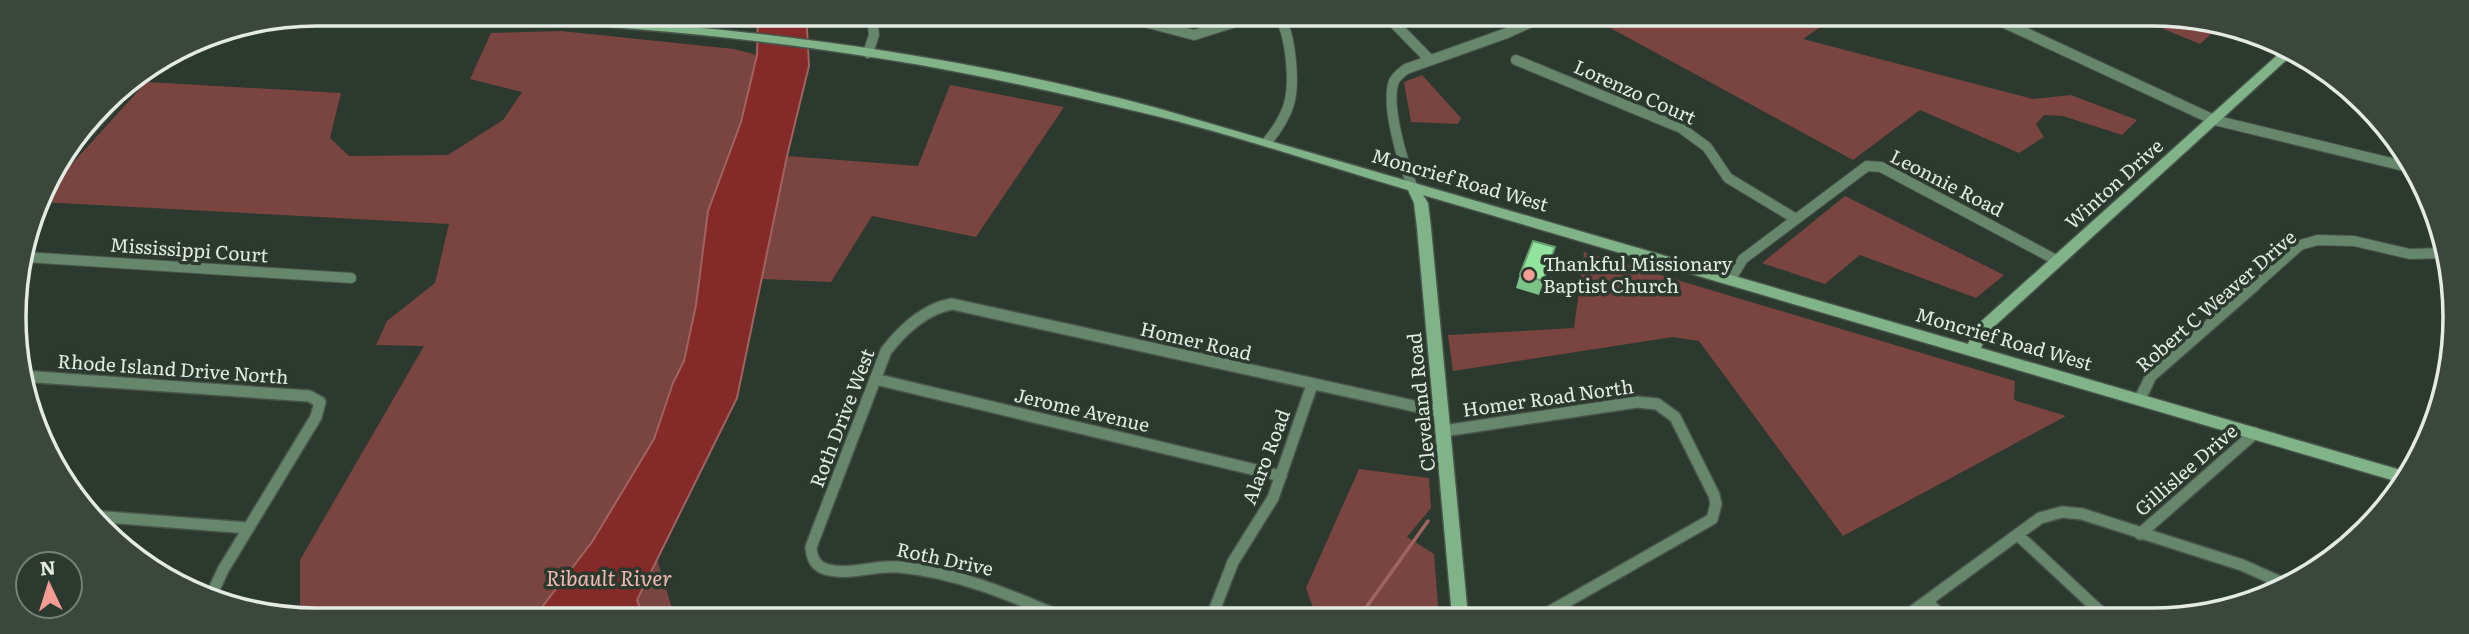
<svg xmlns="http://www.w3.org/2000/svg" width="2469" height="634" viewBox="0 0 2469 634" font-family="Literata,serif">
<style>
.green{fill:#7a4440}
.water{fill:#842a28;stroke:#a06460;stroke-width:2}
.lines{fill:none;stroke-linecap:round;stroke-linejoin:round}
.stream{stroke:#a06460;stroke-width:3.5}
.street-far1-casing{stroke:#49554b;stroke-width:12}
.street-casing{stroke:#49554b;stroke-width:14}
.secondary-casing{stroke:#49554b;stroke-width:3}
.street-far1{stroke:#66876b;stroke-width:10}
.street{stroke:#66876b;stroke-width:11}
.secondary{fill:#80b488;fill-rule:evenodd}
.wall{fill:#7dc388}
.shaded-wall{fill:#669f6f}
.building{fill:#91e39e;stroke:#669f6f;stroke-width:2}
.poi-dot{fill:#f59c94;stroke:#2c392e;stroke-width:2.5}
.labels{text-anchor:middle;stroke-width:7;stroke-linejoin:round;paint-order:stroke}
.street-label{font-size:19px;fill:#e3ebe3;stroke:#2c392e}
.poi-label{font-size:19px;fill:#e3ebe3;stroke:#2c392e;text-anchor:start}
.water-label{font-size:21px;font-style:italic;fill:#f0bbb6;stroke:#2c392e}
.rim{fill:none;stroke:#e3ebe3;stroke-width:3.5}
</style>
<rect width="100%" height="100%" fill="#2c392e"/>
<!-- green -->
<path class="green" d="M 1592,18 L 1832,19 L 1803,39 L 2033,99 L 2071,95 L 2137,120 L 2122,135 L 2063,116 L 2044,115 L 2036,124 L 2044,137 L 2019,153 L 1920,110 L 1853,160 Z
M 2115,19 L 2211,20 L 2222,24 L 2200,44 L 2144,21 L 2134,27 Z
M 561,31 L 734,49 L 757,55 L 741,122 L 708,211 L 696,305 L 684,361 L 672,383 L 654,439 L 592,542 L 536,615 L 300,614 L 300,560 L 424,346 L 376,345 L 387,321 L 435,283 L 449,224 L 40,202 L 41,198 L 146,82 L 341,93 L 330,138 L 349,156 L 448,155 L 503,120 L 522,92 L 470,79 L 491,33 Z
M 1422,75 L 1461,118 L 1458,124 L 1411,122 L 1404,82 Z
M 950,85 L 1064,107 L 976,237 L 872,216 L 831,282 L 760,279 L 787,156 L 918,166 Z
M 1845,196 L 2004,275 L 1976,298 L 1860,255 L 1825,284 L 1762,263 Z
M 1584,252 L 2015,381 L 2014,400 L 2066,416 L 1843,536 L 1699,341 L 1673,337 L 1453,371 L 1448,335 L 1574,328 Z
M 1359,469 L 1429,478 L 1431,508 L 1407,537 L 1434,554 L 1439,616 L 1316,616 L 1306,588 Z
M 657,559 L 674,615 L 643,615 L 637,600 Z"/>
<!-- water -->
<path class="water" d="M 758,15 L 810,15 L 807,29 L 809,66 L 787,156 L 737,398 L 637,600 L 643,615 L 536,615 L 592,542 L 654,439 L 673,383 L 684,361 L 696,305 L 708,211 L 741,122 L 757,55 Z"/>
<g class="lines">
<!-- stream -->
<path class="stream" d="M 1360,616 L 1428,521"/>
<!-- street-far1 casing -->
<g class="street-far1-casing">
<path id="street-far1" d="M 1122,16 L 1194,35 L 1251,17
M 1388,17 L 1430,60
M 1996,19 L 2214,120 L 2412,168
M 868,53 L 874,35 L 872,16
M 1516,60 L 1681,128 L 1707,147 L 1728,178 L 1796,219
M 1267,142 C 1276,131 1285,118 1289,104 C 1295,83 1291,34 1279,17
M 1412,186 C 1403,162 1385,105 1394,81 C 1397,76 1402,72 1406,69 L 1507,33 L 1540,18
M 25,257 L 351,278
M 1730,280 L 1743,259 L 1867,166 L 1881,167 L 2058,261
M 2253,287 L 2300,245 L 2318,240 L 2354,241 L 2410,254 L 2447,253"/>
</g>
<!-- street casing -->
<g class="street-casing">
<path id="street" d="M 22,376 L 309,396 L 320,402 L 316,417 L 223,570 L 211,596
M 875,379 L 1281,476
M 2140,399 L 2151,376 L 2255,285
M 1444,431 L 1637,402 L 1657,404 L 1675,417 L 1714,495 L 1716,504 L 1712,519 L 1542,616
M 93,516 L 248,528
M 2140,534 L 2255,433
M 2019,536 L 2106,617
M 1928,602 L 1942,617
M 1059,616 C 1008,594 955,572 899,567 C 876,565 851,575 829,570 C 816,567 812,560 811,547 L 886,351 C 903,329 924,309 952,304 L 1441,412
M 1212,616 L 1233,562 L 1273,498 L 1312,385
M 1905,617 L 2040,518 L 2062,512 L 2082,514 L 2242,565 L 2287,585"/>
</g>
<!-- secondary casing -->
<g class="secondary-casing">
<path id="secondary" d="M 477,15 C 537,9 602,19 662,24 C 828,39 996,64 1157,108 L 1968,344 L 1976,326 L 2283,50 L 2293,54 L 1987,333 L 1981,348 L 2411,473 L 2402,483 L 1423,195 L 1428,203 L 1431,228 L 1468,616 L 1452,616 L 1417,228 L 1414,203 L 1408,190 C 1322,165 1236,135 1148,114 C 1061,93 973,73 884,59 C 751,37 617,26 483,19 Z
M 141,74 L 141,80 L 69,160 L 62,161 L 122,87 Z"/>
</g>
<!-- street-far1 -->
<use href="#street-far1" class="street-far1"/>
<!-- street -->
<use href="#street" class="street"/>
<!-- secondary -->
<use href="#secondary" class="secondary"/>
</g>
<!-- wall -->
<path class="wall" d="M 1555,247 L 1539,295 L 1516,288 L 1520,274 Z"/>
<!-- shaded-wall -->
<path class="shaded-wall" d="M 1555,247 L 1551,261 L 1539,295 L 1543,281 Z"/>
<!-- building -->
<path class="building" d="M 1533,241 L 1555,247 L 1543,281 L 1520,274 Z"/>
<!-- markers -->
<circle class="poi-dot" cx="1529" cy="275" r="7"/>
<g class="labels">
<!-- street labels -->
<g class="street-label">
<text transform="translate(1635 92) rotate(24)" y="7">Lorenzo Court</text>
<text transform="translate(1460 180) rotate(16)" y="7">Moncrief Road West</text>
<text transform="translate(1947 183) rotate(27)" y="7">Leonnie Road</text>
<text transform="translate(2114 184) rotate(-42)" y="7">Winton Drive</text>
<text transform="translate(189 250) rotate(4)" y="7">Mississippi Court</text>
<text transform="translate(2216 301) rotate(-41)" y="7">Robert C Weaver Drive</text>
<text transform="translate(2004 339) rotate(16)" y="7">Moncrief Road West</text>
<text transform="translate(1196 341) rotate(13)" y="7">Homer Road</text>
<text transform="translate(173 369) rotate(4)" y="7">Rhode Island Drive North</text>
<text transform="translate(1548 398) rotate(-8)" y="7">Homer Road North</text>
<text transform="translate(1421 402) rotate(-96)" y="7">Cleveland Road</text>
<text transform="translate(1082 410) rotate(13)" y="7">Jerome Avenue</text>
<text transform="translate(842 418) rotate(-69)" y="7">Roth Drive West</text>
<text transform="translate(1266 457) rotate(-69)" y="7">Alaro Road</text>
<text transform="translate(2186 470) rotate(-41)" y="7">Gillislee Drive</text>
<text transform="translate(945 559) rotate(12)" y="7">Roth Drive</text>
</g>
<!-- poi labels -->
<g class="poi-label">
<text x="1543" y="271">Thankful Missionary<tspan x="1543" dy="22">Baptist Church</tspan></text>
</g>
<!-- water labels -->
<g class="water-label">
<text x="609" y="586">Ribault River</text>
</g>
</g>
<!-- crop -->
<path d="M0 0H2469V634H0ZM317 26H2152A291 291 0 0 1 2443 317V317A291 291 0 0 1 2152 608H317A291 291 0 0 1 26 317V317A291 291 0 0 1 317 26Z" fill="#3b473c" fill-rule="evenodd"/>
<path class="rim" d="M317 26H2152A291 291 0 0 1 2443 317V317A291 291 0 0 1 2152 608H317A291 291 0 0 1 26 317V317A291 291 0 0 1 317 26Z"/>
<!-- north arrow -->
<g transform="translate(49 585) rotate(356)"><circle r="33" fill="#2c392e" stroke="#758076" stroke-width="2"/>
<path d="M0-5L12 26L0 18L-12 26Z" fill="#f59c94"/>
<text y="-10" font-size="19" font-weight="bold" text-anchor="middle" fill="#e3ebe3">N</text>
</g>
</svg>
